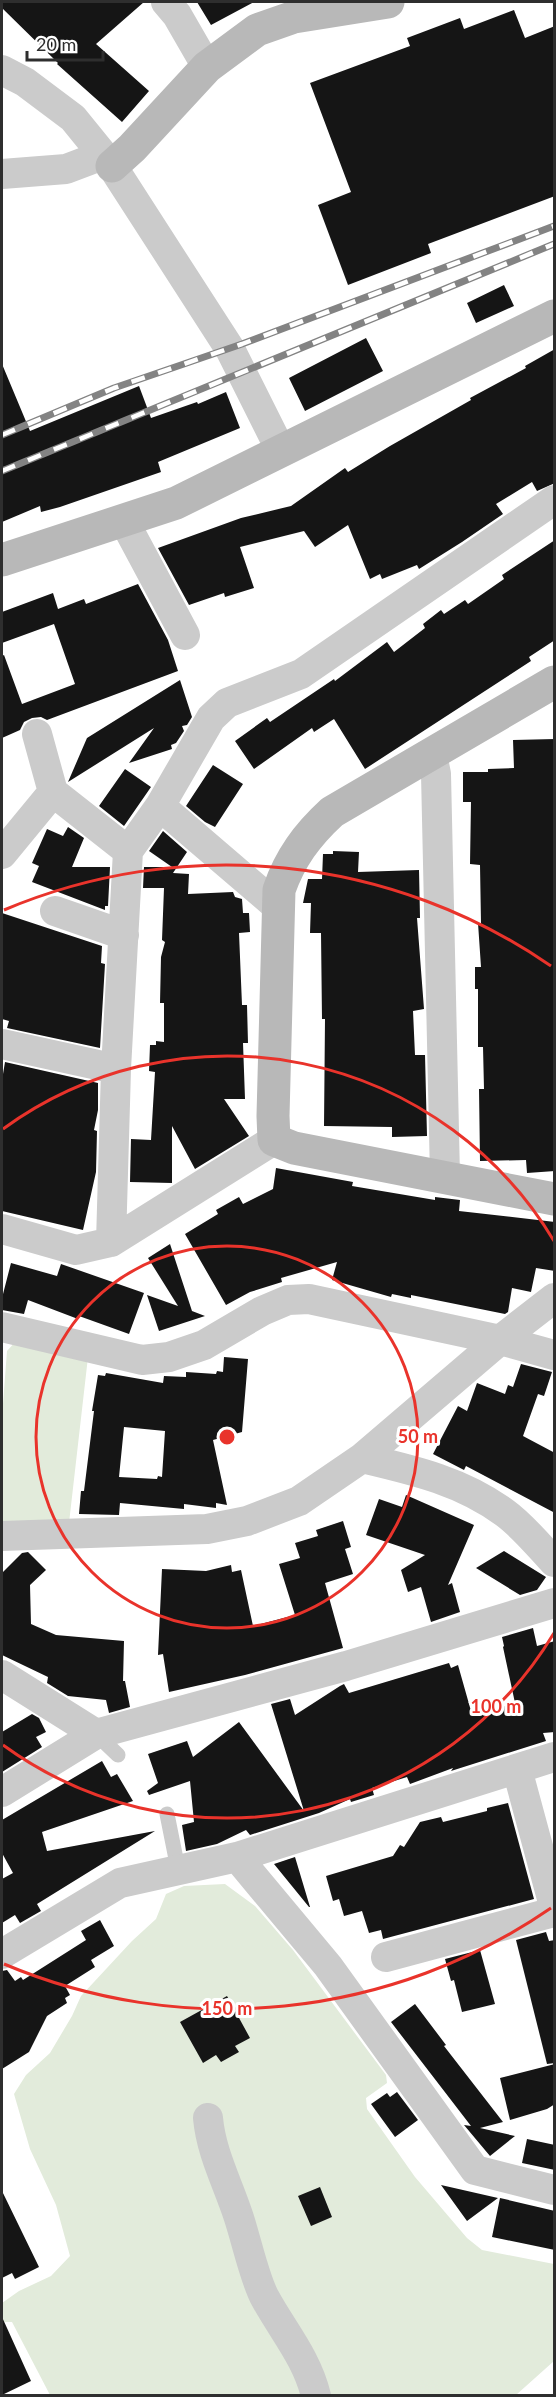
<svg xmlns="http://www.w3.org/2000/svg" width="556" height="2397" viewBox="0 0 556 2397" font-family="Lato,sans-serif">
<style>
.green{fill:#e2ebdb}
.building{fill:#151515;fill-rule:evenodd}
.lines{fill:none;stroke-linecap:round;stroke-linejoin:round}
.lane{stroke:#cbcbcb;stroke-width:15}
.street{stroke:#cbcbcb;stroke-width:30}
.secondary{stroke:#b8b8b8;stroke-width:33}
.rail-casing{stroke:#838383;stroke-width:7}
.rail{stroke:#fff;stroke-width:4.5;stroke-dasharray:14;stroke-linecap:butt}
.ring{fill:none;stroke:#e9332b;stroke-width:3}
.centre{fill:#e9332b;stroke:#fff;stroke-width:3}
.ring-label{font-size:18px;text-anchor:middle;font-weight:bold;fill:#e9332b;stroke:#fff;stroke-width:6;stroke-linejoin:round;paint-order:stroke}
</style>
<rect width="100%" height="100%" fill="#fff"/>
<!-- green -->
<path class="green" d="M 16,1341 L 88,1357 L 69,1523 L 2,1523 L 2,1417 L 7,1351 Z
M 225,1884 L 255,1906 L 293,1950 L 386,2075 L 387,2083 L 366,2098 L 367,2109 L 415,2177 L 467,2238 L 482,2250 L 554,2264 L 554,2361 L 516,2395 L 50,2395 L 12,2322 L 2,2322 L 2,2303 L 19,2291 L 51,2276 L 70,2256 L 56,2205 L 30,2149 L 14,2094 L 26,2075 L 50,2053 L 72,2016 L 81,1996 L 132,1941 L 156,1919 L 166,1894 L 184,1886 Z"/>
<!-- building -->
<path class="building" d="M 2,2 L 144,2 L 96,44 L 149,91 L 122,122 L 57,64 L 58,63 L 2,8 Z
M 197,2 L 254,2 L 211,25 Z
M 514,10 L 525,38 L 555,26 L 555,196 L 428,244 L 431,253 L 348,285 L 318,205 L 351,192 L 310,83 L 410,46 L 407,38 L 460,18 L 464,29 Z
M 504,285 L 514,306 L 476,323 L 467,303 Z
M 366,338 L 383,371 L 305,411 L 289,378 Z
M 555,349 L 555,483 L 537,491 L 532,482 L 496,504 L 503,514 L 462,542 L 419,569 L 417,565 L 382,579 L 380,574 L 370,579 L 348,525 L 315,547 L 304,531 L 240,547 L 254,588 L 225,597 L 224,593 L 189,605 L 158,548 L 241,518 L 291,506 L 345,468 L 348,472 L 390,446 L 471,400 L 470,398 L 526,368 L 525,366 Z
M 2,364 L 30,431 L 139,386 L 151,418 L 197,402 L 198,404 L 226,392 L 240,428 L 158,462 L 161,472 L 60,507 L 41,512 L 40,506 L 2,522 Z
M 555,540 L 555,640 L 529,657 L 531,661 L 365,769 L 334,719 L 314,732 L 312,728 L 254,769 L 235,741 L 267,718 L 270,722 L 334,679 L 335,681 L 387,642 L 394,652 L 425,628 L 423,624 L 441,610 L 444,614 L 465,600 L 468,604 L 504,579 L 502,575 Z
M 138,584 L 168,640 L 178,671 L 47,720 L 41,717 L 32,718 L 24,722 L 20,730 L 2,738 L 2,656 L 4,655 L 22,704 L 75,684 L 54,624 L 2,643 L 2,612 L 53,593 L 58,609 L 84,599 L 86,604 Z
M 180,680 L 192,717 L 187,725 L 182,726 L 184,731 L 176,743 L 171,745 L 172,749 L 129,763 L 154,728 L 68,782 L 87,738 Z
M 555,739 L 555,1171 L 527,1173 L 526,1160 L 480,1161 L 479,1089 L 484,1089 L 483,1047 L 478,1047 L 478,989 L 475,989 L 475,967 L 481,967 L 478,923 L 481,923 L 480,865 L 470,864 L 471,802 L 463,802 L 463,772 L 488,772 L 488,769 L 514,768 L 513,740 Z
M 213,765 L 243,784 L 215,827 L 205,822 L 186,806 Z
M 125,769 L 151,787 L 124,826 L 99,806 Z
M 68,827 L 84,838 L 72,867 L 110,867 L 108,906 L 105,906 L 105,910 L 32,882 L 39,866 L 32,863 L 47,829 L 63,836 Z
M 163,831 L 187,852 L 173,873 L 189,874 L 188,894 L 233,892 L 235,897 L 242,899 L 243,913 L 249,913 L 250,932 L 239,933 L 242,1005 L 247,1005 L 248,1043 L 243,1043 L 245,1099 L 224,1099 L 249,1136 L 195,1169 L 172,1126 L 172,1183 L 130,1182 L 131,1139 L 151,1140 L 155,1072 L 149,1071 L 150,1045 L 156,1045 L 156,1041 L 164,1042 L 164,1003 L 160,1003 L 161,957 L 165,942 L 162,940 L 164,888 L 143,888 L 144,867 L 172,867 L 149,851 Z
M 333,851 L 359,852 L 358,872 L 419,870 L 420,918 L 417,918 L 424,1009 L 413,1011 L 415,1055 L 425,1055 L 427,1136 L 392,1137 L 392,1127 L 324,1126 L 325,1019 L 322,1019 L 321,933 L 310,933 L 311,903 L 303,903 L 308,879 L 322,879 L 323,854 L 333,854 Z
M 2,913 L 102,946 L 101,963 L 105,964 L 100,1048 L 7,1028 L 9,1021 L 2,1019 Z
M 5,1062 L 98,1083 L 98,1110 L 94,1130 L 97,1131 L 96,1172 L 83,1230 L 2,1211 L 2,1080 Z
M 276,1168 L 353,1182 L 352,1186 L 435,1200 L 435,1197 L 460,1200 L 459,1211 L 555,1222 L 555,1271 L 536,1268 L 531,1292 L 512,1288 L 508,1312 L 505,1314 L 411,1295 L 411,1298 L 392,1294 L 391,1297 L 332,1280 L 337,1262 L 281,1278 L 282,1282 L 250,1292 L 226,1305 L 185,1234 L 218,1214 L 216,1210 L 239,1197 L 243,1204 L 273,1189 Z
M 170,1244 L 192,1311 L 205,1316 L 159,1331 L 147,1295 L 178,1306 L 148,1258 Z
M 11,1263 L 57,1276 L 61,1264 L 144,1293 L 129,1334 L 79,1316 L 78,1319 L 28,1300 L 24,1314 L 2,1310 L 2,1298 Z
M 224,1357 L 248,1359 L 242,1432 L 213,1440 L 227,1505 L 216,1503 L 216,1508 L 184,1504 L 184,1509 L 120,1503 L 119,1515 L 79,1514 L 81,1491 L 84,1491 L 94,1411 L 92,1411 L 98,1375 L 105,1376 L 106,1373 L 163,1383 L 164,1376 L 186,1377 L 186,1372 L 216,1374 L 217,1371 L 223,1372 ZM 124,1427 L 165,1431 L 162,1477 L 158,1476 L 157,1479 L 119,1477 Z
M 521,1364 L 552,1372 L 544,1396 L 538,1394 L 523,1436 L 555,1453 L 555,1513 L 466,1466 L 464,1470 L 433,1454 L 458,1406 L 467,1411 L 477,1383 L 505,1394 L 508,1385 L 513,1387 Z
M 406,1495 L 474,1525 L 448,1585 L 452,1583 L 460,1612 L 431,1622 L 421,1587 L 408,1592 L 401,1570 L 425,1555 L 366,1535 L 379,1499 L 402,1507 Z
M 343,1521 L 351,1547 L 345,1549 L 353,1574 L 325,1583 L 343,1648 L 245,1675 L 169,1692 L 163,1654 L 158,1655 L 162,1569 L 206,1571 L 231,1565 L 232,1572 L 241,1570 L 253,1626 L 295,1615 L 279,1564 L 300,1558 L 295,1543 L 318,1536 L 316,1530 Z
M 504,1551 L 546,1577 L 537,1590 L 520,1595 L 476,1568 Z
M 28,1552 L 46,1570 L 30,1585 L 31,1624 L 56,1635 L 124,1641 L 123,1681 L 125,1681 L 130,1707 L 109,1713 L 106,1700 L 68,1696 L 47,1683 L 48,1677 L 2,1655 L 2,1573 L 22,1553 Z
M 533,1628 L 537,1646 L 555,1641 L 555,1732 L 543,1733 L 546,1741 L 451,1771 L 453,1768 L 410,1784 L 407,1777 L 372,1788 L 374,1795 L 351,1802 L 350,1799 L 319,1813 L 250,1835 L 246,1830 L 217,1844 L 186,1851 L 182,1825 L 194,1822 L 190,1781 L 149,1795 L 147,1791 L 158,1783 L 148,1754 L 187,1741 L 193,1757 L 239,1722 L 304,1811 L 271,1704 L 290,1699 L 295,1715 L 340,1686 L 344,1684 L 349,1693 L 449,1663 L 451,1668 L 458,1665 L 471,1711 L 474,1710 L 476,1715 L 515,1703 L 503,1647 L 504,1646 L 502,1637 Z
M 32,1714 L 39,1718 L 46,1732 L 36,1737 L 42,1747 L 2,1772 L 2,1732 Z
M 102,1761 L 111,1777 L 117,1774 L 133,1801 L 42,1832 L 47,1851 L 155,1831 L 37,1904 L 41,1911 L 20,1923 L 15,1915 L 2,1923 L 2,1879 L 13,1873 L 2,1853 L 2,1820 Z
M 508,1803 L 534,1899 L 383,1939 L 381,1930 L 369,1933 L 362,1911 L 344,1916 L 339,1899 L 333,1901 L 326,1876 L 393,1856 L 400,1845 L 404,1847 L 420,1822 L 441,1817 L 443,1822 L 487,1811 L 487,1808 Z
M 295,1857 L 310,1907 L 309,1907 L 274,1864 Z
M 100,1920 L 114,1946 L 91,1960 L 95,1967 L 65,1986 L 70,1995 L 65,1998 L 67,2003 L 47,2016 L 29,2052 L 2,2069 L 2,1971 L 7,1970 L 15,1981 L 21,1977 L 23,1980 L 86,1940 L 81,1931 Z
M 546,1932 L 549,1941 L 555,1940 L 555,2063 L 547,2064 L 516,1940 Z
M 480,1950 L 495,2004 L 462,2012 L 454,1980 L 451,1981 L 445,1959 Z
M 227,1996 L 250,2038 L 235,2046 L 239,2052 L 221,2062 L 216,2055 L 203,2063 L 180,2022 Z
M 415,2004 L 446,2045 L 444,2046 L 503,2122 L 480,2128 L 515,2136 L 490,2156 L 464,2125 L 471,2126 L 391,2022 Z
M 555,2064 L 555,2104 L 547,2109 L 510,2120 L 500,2078 Z
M 397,2092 L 418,2120 L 395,2137 L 371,2104 L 387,2093 L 390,2097 Z
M 527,2139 L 555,2145 L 555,2170 L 522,2163 Z
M 441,2185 L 498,2198 L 467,2221 Z
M 320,2187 L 332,2217 L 311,2226 L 298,2196 Z
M 2,2191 L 39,2267 L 15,2279 L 12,2273 L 2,2278 Z
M 500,2198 L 555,2211 L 555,2250 L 492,2237 Z
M 2,2317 L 31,2381 L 2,2395 Z"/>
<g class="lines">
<!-- lane -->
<path class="lane" d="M 96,1734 L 118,1755
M 167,1814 L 178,1869"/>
<!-- street -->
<path class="street" d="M 166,2 L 177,15 L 207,67
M 2,70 L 25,82 L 73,118 L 112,166 L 230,349 L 281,451
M 2,174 L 66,169 L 103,155
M 124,521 L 185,635
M 37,734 L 53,792 L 128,851
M 432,754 L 436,774 L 445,1176
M 160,806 L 279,908
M 2,854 L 53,792
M 55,911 L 124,935
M 2,1044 L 116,1069
M 2,1229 L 76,1250 L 111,1242 L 274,1140
M 111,1242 L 116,1069 L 128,851 L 160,806 L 211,718 L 227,703 L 301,674 L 554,500
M 2,1327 L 142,1360 L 169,1357 L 204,1345 L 262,1311 L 288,1300 L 309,1299 L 500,1340 L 554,1355
M 362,1458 C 413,1470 462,1481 505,1513 C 523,1526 539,1546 554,1562
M 2,1536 L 207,1529 L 247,1521 L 299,1501 L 362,1458 L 500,1340 L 554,1298
M 2,1675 L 96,1734
M 517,1769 L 554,1906
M 2,1792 L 96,1734 L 346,1666 L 554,1603
M 237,1857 L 328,1966 L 475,2170 L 554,2190
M 2,1954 L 120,1883 L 237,1857 L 554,1757
M 386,1957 L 554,1912
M 208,2118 C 211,2152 227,2182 238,2215 C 246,2238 254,2278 265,2298 C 283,2331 307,2358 316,2396"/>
<!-- secondary -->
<path class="secondary" d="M 112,166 L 132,148 L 207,67 L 257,30 L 294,17 L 388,2
M 2,560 L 176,503 L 554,316
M 554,682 L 332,812 C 307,835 290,858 279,890 L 273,1116 L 274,1140 L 294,1148 L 554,1199"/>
<!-- rail casing -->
<g class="rail-casing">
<path id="rail" d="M 2,435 L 114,388 L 242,344 L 554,226
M 2,471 L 554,244"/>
</g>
<!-- rail -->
<use href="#rail" class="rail"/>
</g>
<!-- distance rings -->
<g class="ring">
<circle cx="227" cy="1437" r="191"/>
<path d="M554 1633A381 381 0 0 1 3 1745M3 1129A381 381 0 0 1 554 1241"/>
<path d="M551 1908A572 572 0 0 1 4 1964M4 910A572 572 0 0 1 551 966"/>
</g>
<circle cx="227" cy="1437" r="9" class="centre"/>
<g class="ring-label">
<text x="418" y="1443">50 m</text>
<text x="496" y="1713">100 m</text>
<text x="227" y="2015">150 m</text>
</g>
<!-- border -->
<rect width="556" height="2397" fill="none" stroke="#2e2e2e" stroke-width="6"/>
<!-- scale -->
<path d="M27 51v9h76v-9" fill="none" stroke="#2e2e2e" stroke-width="3"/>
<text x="36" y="51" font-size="18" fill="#2e2e2e" stroke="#ffffff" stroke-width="4.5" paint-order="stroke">20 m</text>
</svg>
